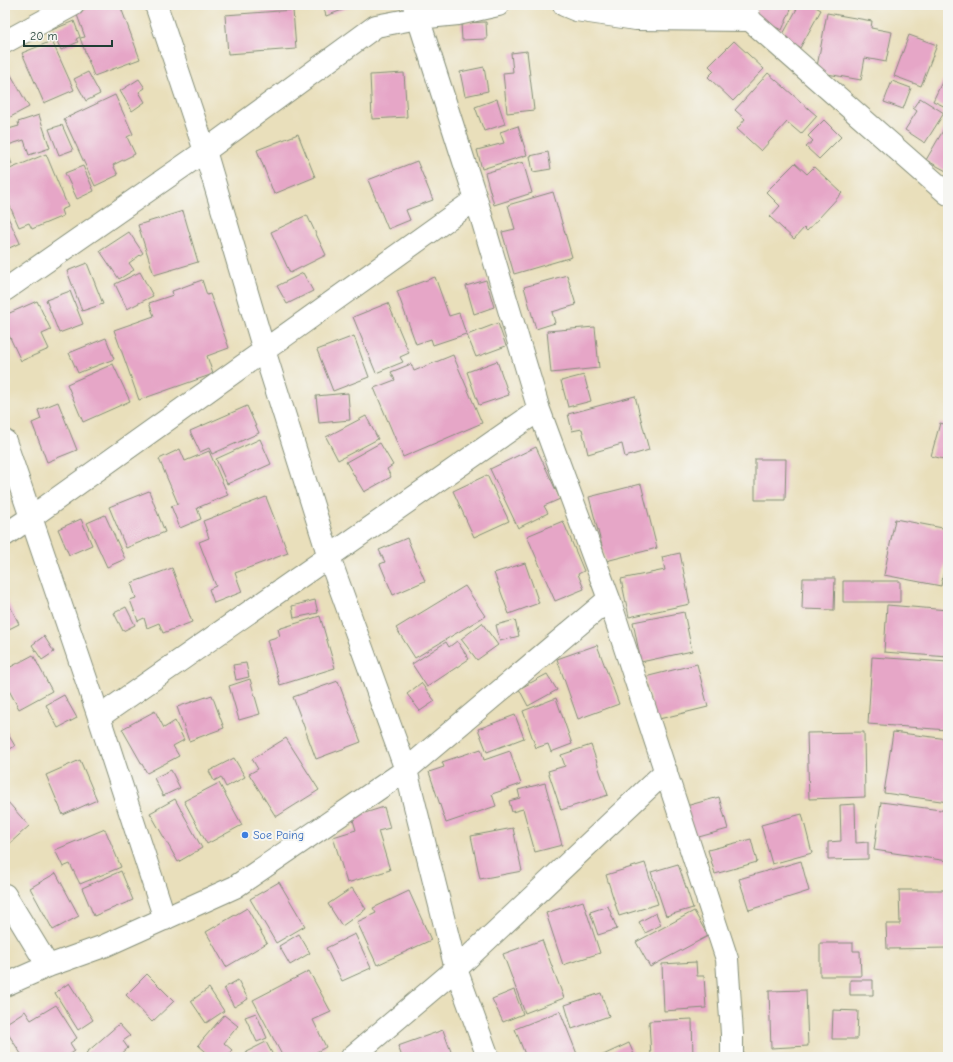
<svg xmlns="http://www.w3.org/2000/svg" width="953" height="1062" viewBox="0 0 953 1062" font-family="'Comic Neue',sans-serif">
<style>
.building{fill:#e6a6c7}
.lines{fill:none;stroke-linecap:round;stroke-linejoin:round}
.street-casing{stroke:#848e78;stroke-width:24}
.street{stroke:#fff;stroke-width:22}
.shop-dot{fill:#3f7fe0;stroke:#f6f6f2;stroke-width:1.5}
.labels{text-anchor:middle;stroke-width:4;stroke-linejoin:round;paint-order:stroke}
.shop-label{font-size:12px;fill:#366cbe;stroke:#f6f6f2;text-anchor:start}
</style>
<rect width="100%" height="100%" fill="#f6f6f2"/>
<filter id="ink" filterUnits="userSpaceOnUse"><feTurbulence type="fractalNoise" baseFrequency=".025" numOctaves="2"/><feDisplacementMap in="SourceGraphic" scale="8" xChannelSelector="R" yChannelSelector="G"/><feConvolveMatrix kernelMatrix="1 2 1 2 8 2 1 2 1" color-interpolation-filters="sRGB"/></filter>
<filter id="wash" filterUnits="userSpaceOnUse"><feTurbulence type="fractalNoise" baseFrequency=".012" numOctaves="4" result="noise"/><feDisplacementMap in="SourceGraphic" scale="16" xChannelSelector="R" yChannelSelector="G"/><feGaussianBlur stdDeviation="0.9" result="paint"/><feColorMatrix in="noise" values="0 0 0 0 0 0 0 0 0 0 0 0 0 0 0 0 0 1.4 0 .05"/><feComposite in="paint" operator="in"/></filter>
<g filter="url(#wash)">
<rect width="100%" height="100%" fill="#e9dfbb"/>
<g id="blocks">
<!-- building -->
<path class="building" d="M 95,5 L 120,5 L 140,59 L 94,76 L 80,38 L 85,37 L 76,12 Z
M 272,5 L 290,5 L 290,8 L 273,9 Z
M 323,5 L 356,5 L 326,16 Z
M 760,5 L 793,5 L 782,30 L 754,18 Z
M 799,5 L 812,5 L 821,10 L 800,48 L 781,38 Z
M 293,10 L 296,49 L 228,54 L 225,15 Z
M 827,13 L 872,21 L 871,28 L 892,32 L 886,62 L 865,58 L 861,80 L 816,72 Z
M 74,21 L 80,37 L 76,39 L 78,42 L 61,50 L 52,30 Z
M 486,22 L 487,39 L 462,40 L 461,23 Z
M 909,35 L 937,45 L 921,86 L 894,76 Z
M 52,41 L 74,90 L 44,103 L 22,53 Z
M 734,41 L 764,69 L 733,101 L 708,77 L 714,71 L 709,66 Z
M 527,51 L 534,110 L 507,113 L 503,73 L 513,72 L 511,53 Z
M 484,67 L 488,91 L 465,96 L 460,72 Z
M 88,72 L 100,94 L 86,101 L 74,79 Z
M 10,73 L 29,107 L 5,120 L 5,76 Z
M 404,73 L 407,117 L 372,119 L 370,75 Z
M 768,73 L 817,116 L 801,134 L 787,122 L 761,151 L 737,129 L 745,119 L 735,110 Z
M 139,79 L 145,88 L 139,92 L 145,102 L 132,111 L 120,91 Z
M 943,80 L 948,82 L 948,108 L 933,101 Z
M 892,81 L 911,88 L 903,109 L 884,102 Z
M 115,95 L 133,134 L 127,137 L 135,154 L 113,165 L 118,175 L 95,186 L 64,119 Z
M 920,98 L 944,113 L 925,143 L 905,130 L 917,111 L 913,108 Z
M 497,99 L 505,124 L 484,131 L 475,107 Z
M 39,115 L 50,148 L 29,155 L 24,140 L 5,146 L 5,130 L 19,126 L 18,122 Z
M 824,120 L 841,137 L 819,159 L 806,147 L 813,141 L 808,136 Z
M 948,122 L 948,172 L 926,160 Z
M 62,125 L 73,150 L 59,155 L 49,129 Z
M 518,126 L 527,155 L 482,169 L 477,150 L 504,143 L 500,132 Z
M 298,134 L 315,177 L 274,194 L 257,150 Z
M 5,147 L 12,164 L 5,167 Z
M 548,152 L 551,169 L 533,172 L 530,156 Z
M 46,154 L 68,207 L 61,210 L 63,216 L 32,229 L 29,223 L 19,227 L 5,195 L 5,171 Z
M 417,161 L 433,200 L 406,210 L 410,220 L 388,229 L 368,180 Z
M 523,162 L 532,193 L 494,205 L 485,173 Z
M 795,163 L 807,174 L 814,167 L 842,193 L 807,231 L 804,228 L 794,239 L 770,217 L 780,206 L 766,192 Z
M 83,166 L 94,191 L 77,199 L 65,173 Z
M 553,192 L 572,257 L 514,274 L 502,232 L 515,229 L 508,205 Z
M 5,211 L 20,243 L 5,250 Z
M 183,211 L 198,262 L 154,275 L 138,225 Z
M 307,215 L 326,255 L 290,273 L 271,232 Z
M 129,232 L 143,253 L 129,263 L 134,270 L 119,279 L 100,251 Z
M 87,263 L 103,304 L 82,311 L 67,271 Z
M 140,272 L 153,296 L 127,309 L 115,284 Z
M 303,273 L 313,291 L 287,304 L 277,286 Z
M 567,275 L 576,305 L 552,312 L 555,323 L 536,329 L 524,287 Z
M 435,277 L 449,316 L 459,313 L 466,334 L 433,345 L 431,339 L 416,344 L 397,291 Z
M 202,280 L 207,295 L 210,294 L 229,348 L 207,356 L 213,374 L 139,400 L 114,330 L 154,316 L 149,303 L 173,295 L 172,291 Z
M 486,280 L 494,307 L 474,314 L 466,286 Z
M 70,291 L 83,324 L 59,333 L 46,300 Z
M 37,301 L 51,330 L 42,334 L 49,349 L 21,361 L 5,327 L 5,315 Z
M 388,303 L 409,353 L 400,357 L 403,362 L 376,373 L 353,317 Z
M 498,323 L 506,346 L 476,357 L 467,335 Z
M 595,327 L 599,368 L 551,373 L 547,331 Z
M 354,336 L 369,377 L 333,391 L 317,350 Z
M 106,338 L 114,359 L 78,373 L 69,353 Z
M 453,355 L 482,423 L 403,457 L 374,388 L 395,380 L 391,372 L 411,364 L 414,371 Z
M 497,361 L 509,395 L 479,405 L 467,372 Z
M 113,364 L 130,401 L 83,422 L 67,384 Z
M 584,375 L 591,401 L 568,407 L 561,381 Z
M 348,393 L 350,420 L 319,423 L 316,396 Z
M 635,396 L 649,450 L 625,457 L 622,444 L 588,454 L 582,429 L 572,431 L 568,414 Z
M 58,402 L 77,450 L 47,462 L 32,423 L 41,419 L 38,410 Z
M 247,406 L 259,433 L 212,454 L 209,448 L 200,452 L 190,431 Z
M 366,416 L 378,439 L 338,460 L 326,437 Z
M 940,423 L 948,425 L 948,460 L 931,456 Z
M 260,439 L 271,464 L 227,484 L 216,459 Z
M 380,443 L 393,465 L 387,469 L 391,477 L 364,492 L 346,462 Z
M 536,447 L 560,499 L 544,506 L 548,513 L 518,528 L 490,469 Z
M 180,449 L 185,461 L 209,451 L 228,495 L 197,508 L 201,519 L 180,528 L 171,506 L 178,504 L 159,459 Z
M 755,459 L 786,459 L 785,500 L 755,500 Z
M 487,475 L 509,521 L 474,537 L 453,491 Z
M 641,484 L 657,548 L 606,561 L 589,497 Z
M 149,491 L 165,532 L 126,548 L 109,507 Z
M 266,497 L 288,553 L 235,573 L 242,592 L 214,603 L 209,589 L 216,586 L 199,542 L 209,538 L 203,521 Z
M 105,515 L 125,559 L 107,567 L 87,523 Z
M 81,519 L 92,545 L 69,555 L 58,529 Z
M 895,519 L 948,529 L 948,549 L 941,586 L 884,575 Z
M 563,521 L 584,571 L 578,574 L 584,589 L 555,601 L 527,536 Z
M 407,538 L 425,581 L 393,595 L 380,564 L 385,562 L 379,550 Z
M 680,553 L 690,604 L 629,617 L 621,579 L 665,570 L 662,557 Z
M 525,563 L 539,603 L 509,614 L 494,573 Z
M 172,568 L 192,622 L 163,633 L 159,623 L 147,628 L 144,618 L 138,621 L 130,600 L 136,598 L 131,583 Z
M 803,578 L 835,578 L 834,610 L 802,609 Z
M 843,581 L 900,581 L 900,602 L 843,602 Z
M 465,586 L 485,616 L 415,658 L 396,628 Z
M 5,596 L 19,624 L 5,631 Z
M 315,600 L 318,613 L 294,618 L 292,606 Z
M 887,605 L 948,610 L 948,657 L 884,652 Z
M 126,607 L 135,625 L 123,631 L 114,613 Z
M 684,612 L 692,651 L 641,662 L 633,622 Z
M 320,616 L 335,668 L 280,685 L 267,640 L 280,636 L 278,629 Z
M 515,620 L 519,636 L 500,641 L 496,625 Z
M 482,623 L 498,645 L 477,660 L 461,639 Z
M 44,636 L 54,652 L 42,660 L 32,645 Z
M 457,641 L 469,659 L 427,687 L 412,664 L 446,642 L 449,647 Z
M 597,645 L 619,704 L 578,719 L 557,659 Z
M 33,655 L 52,691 L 19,709 L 5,683 L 5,670 Z
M 872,657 L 948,662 L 948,730 L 868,724 Z
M 246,663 L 249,677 L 236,680 L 233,665 Z
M 697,664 L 708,707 L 655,720 L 645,677 Z
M 547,674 L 557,690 L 528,706 L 519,689 Z
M 250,679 L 260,714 L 239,720 L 229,686 Z
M 338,681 L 361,742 L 316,759 L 293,697 Z
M 421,683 L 435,701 L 420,711 L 407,694 Z
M 64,695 L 77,718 L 58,728 L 46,705 Z
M 212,695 L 224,728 L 189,741 L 177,707 Z
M 556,698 L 572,744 L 551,752 L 548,744 L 536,748 L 523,711 Z
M 155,711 L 164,728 L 175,721 L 184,740 L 173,746 L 179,756 L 147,773 L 122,729 Z
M 515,715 L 524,738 L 487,752 L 478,729 Z
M 5,729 L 15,746 L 5,752 Z
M 864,732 L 865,797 L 809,799 L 807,733 Z
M 893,732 L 948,739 L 948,802 L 884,793 Z
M 286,738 L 319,790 L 276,817 L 249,774 L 258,769 L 252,759 Z
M 591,745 L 608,795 L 561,810 L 548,771 L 565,766 L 561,755 Z
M 481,749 L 484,760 L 510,751 L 521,784 L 492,794 L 496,806 L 446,823 L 429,772 L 444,767 L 442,762 Z
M 234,758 L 245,777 L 226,787 L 221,777 L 214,781 L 209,771 Z
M 80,760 L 97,800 L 63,815 L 46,775 Z
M 171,770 L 180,788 L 163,796 L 154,778 Z
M 219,783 L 242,825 L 207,844 L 184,801 Z
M 545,783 L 562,845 L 535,852 L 523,809 L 512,812 L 509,801 L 520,798 L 518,790 Z
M 719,797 L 728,829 L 695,838 L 686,806 Z
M 175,799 L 202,848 L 178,862 L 150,813 Z
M 7,801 L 29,826 L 8,845 L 5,841 L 5,803 Z
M 881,802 L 948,811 L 948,861 L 874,850 Z
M 855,804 L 856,843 L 868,842 L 868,859 L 828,860 L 828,842 L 841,841 L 840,805 Z
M 384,807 L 390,828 L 378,831 L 390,870 L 347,883 L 333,837 L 356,830 L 352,817 Z
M 802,814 L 812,853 L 772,864 L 761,825 Z
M 513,828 L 522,871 L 480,879 L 471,836 Z
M 105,829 L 121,867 L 80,884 L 70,864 L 63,867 L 55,850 Z
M 751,839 L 757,862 L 715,874 L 708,850 Z
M 801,861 L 809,891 L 749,910 L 739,879 Z
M 645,863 L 658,904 L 619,916 L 606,875 Z
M 678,864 L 693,908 L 666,916 L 651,872 Z
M 121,871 L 133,900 L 94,916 L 82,888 Z
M 56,873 L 79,916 L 53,930 L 30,888 Z
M 279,882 L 305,926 L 276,943 L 250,899 Z
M 352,888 L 366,909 L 342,926 L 328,904 Z
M 899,890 L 948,890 L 948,948 L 887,949 L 886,924 L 900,924 Z
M 409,891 L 431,940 L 377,965 L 357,922 L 376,913 L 373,908 Z
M 583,901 L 600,953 L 563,965 L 546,913 Z
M 608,906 L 617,929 L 598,935 L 590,912 Z
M 247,908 L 267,943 L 226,967 L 206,932 Z
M 694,911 L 708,936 L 650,967 L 636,942 Z
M 656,913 L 661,925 L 645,933 L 639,922 Z
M 299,934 L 310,953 L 290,965 L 279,946 Z
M 355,934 L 371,968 L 342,981 L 326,948 Z
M 542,940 L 564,998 L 525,1013 L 503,954 Z
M 820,943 L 853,943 L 853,951 L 860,951 L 861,976 L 820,976 Z
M 696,962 L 697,976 L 704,976 L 706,1008 L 664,1011 L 662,964 Z
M 309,971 L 331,1012 L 313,1020 L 326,1047 L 307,1057 L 283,1057 L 253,1000 Z
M 147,974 L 174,1001 L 152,1022 L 126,995 Z
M 238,980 L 248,999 L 234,1007 L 224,988 Z
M 850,980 L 873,980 L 873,995 L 850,995 Z
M 69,983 L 93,1020 L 78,1030 L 55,993 Z
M 209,988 L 224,1011 L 206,1023 L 191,1001 Z
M 514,990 L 523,1014 L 503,1022 L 492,999 Z
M 806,990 L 808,1046 L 771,1048 L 769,991 Z
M 601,993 L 609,1016 L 572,1029 L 565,1005 Z
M 56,1005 L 77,1038 L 70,1043 L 75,1051 L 66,1057 L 23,1057 L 5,1029 L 5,1024 L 25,1011 L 31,1020 Z
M 833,1010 L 858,1011 L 857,1039 L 832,1039 Z
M 560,1011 L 577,1054 L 569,1057 L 526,1057 L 515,1029 Z
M 256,1013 L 267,1038 L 257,1042 L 245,1017 Z
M 224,1015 L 238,1026 L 224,1043 L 232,1050 L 226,1057 L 212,1057 L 198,1045 Z
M 692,1019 L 693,1057 L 651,1057 L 649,1021 Z
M 119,1024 L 130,1036 L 123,1041 L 128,1048 L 118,1057 L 89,1057 L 86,1053 Z
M 443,1030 L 453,1057 L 402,1057 L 398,1046 Z
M 266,1042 L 274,1057 L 248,1057 L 246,1052 Z
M 629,1043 L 635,1057 L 599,1057 Z"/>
</g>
</g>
<g filter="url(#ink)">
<use href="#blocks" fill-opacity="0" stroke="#848e78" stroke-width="1"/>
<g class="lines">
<!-- street casing -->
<g class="street-casing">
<path id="street" d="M 156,5 L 205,151 L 264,350 L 329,557 L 406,770 L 456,969 L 488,1057
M 414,5 L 476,199 L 539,410 L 609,599 L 727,959 L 732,1034 L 732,1057
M 564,5 L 576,10 L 636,19 L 750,20
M 746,5 L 750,20 L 948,194
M 5,42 L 73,5
M 5,290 L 205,151 L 376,26 L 418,18 L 458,14 L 498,5
M 5,441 L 99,717 L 165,919
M 5,535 L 30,518 L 476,199
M 99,717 L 539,410
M 5,895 L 48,966
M 5,985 L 48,966 L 104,946 L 235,887 L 406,770 L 609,599
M 352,1057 L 456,969 L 666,771"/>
</g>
<!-- street -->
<use href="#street" class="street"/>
</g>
</g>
<!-- markers -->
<circle class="shop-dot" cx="245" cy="835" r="4"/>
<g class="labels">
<!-- shop labels -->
<g class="shop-label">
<text x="253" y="839">Soe Paing</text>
</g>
</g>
<!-- margin -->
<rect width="953" height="1062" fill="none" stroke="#f6f6f2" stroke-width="20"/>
<!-- scale -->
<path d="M24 40v6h88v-6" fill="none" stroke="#1f3d34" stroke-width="2"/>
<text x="30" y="40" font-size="12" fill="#1f3d34" stroke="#f6f6f2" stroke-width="3" paint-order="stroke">20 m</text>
</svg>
